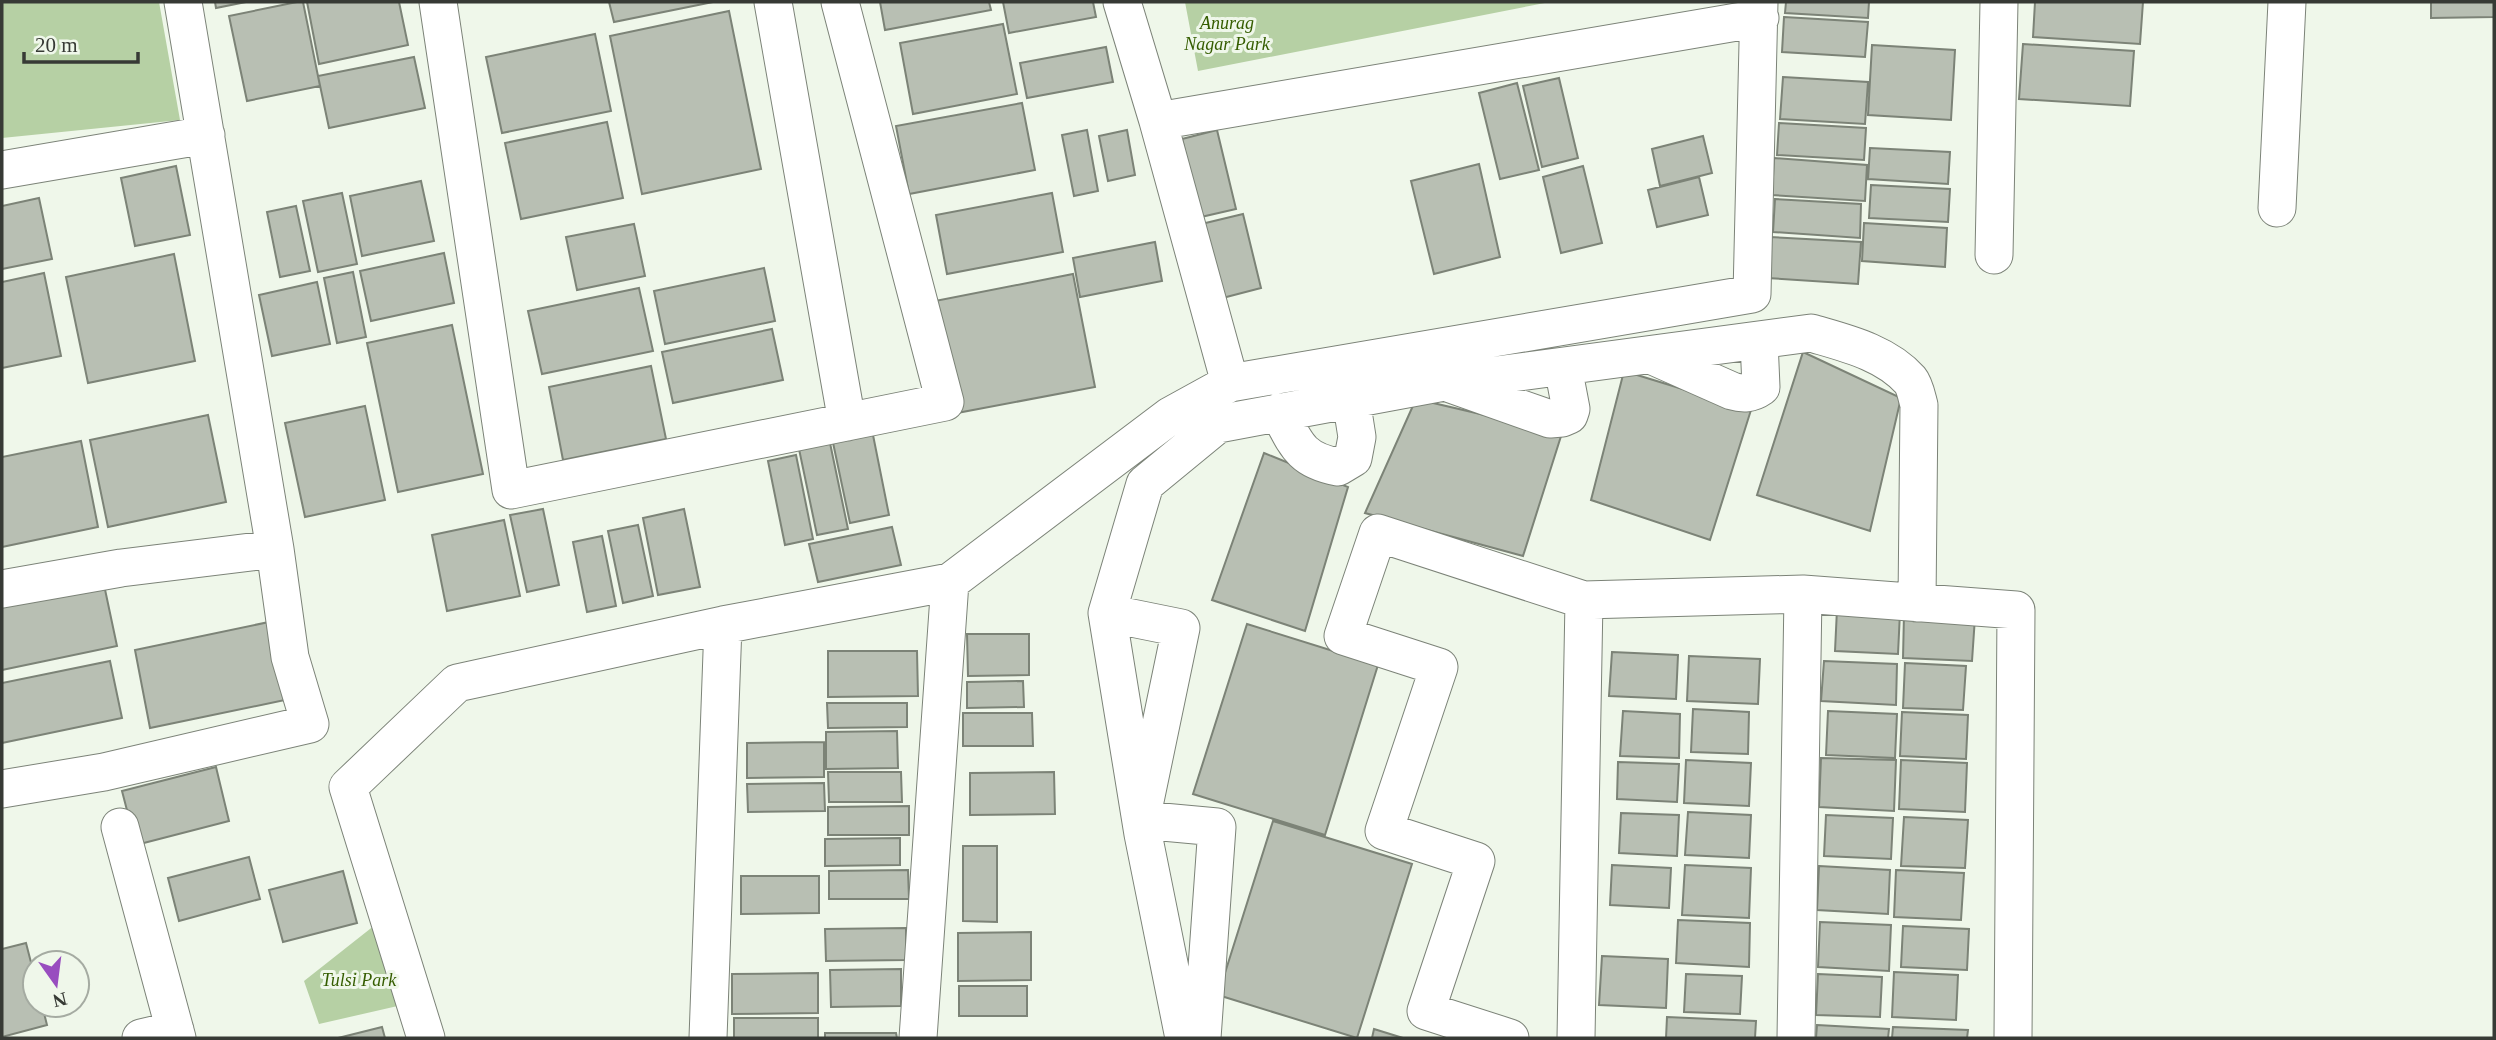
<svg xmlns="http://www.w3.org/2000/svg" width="2496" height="1040" viewBox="0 0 2496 1040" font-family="'Times New Roman',serif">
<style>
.green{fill:#b6d0a4}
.building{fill:#b8bfb3;stroke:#7c8377;stroke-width:2}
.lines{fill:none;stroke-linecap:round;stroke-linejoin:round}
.street-casing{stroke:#7c8378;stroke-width:39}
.street{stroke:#fff;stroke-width:37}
.labels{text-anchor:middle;stroke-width:6;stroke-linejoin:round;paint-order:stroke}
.park-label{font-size:18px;font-style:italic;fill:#355d00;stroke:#eff7ea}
</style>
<rect width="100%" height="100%" fill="#eff7ea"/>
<!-- green -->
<path class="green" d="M 2,2 L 159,2 L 180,120 L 2,138 Z
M 1185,2 L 1550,2 L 1198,71 Z
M 375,925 L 402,1005 L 319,1024 L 304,981 Z"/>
<!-- building -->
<path class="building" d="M 215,2 L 246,2 L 216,8 Z
M 297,2 L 303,2 L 320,86 L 247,101 L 229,16 Z
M 307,2 L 399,2 L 408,45 L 319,64 Z
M 609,2 L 713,2 L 614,22 Z
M 880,2 L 989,2 L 991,10 L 885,30 Z
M 1003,2 L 1093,2 L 1096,17 L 1009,33 Z
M 1786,2 L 1869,2 L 1868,18 L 1785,13 Z
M 2035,2 L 2143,2 L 2140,44 L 2033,37 Z
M 2431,2 L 2494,2 L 2494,17 L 2431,18 Z
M 729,11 L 761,169 L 642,194 L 610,36 Z
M 1784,17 L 1868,22 L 1865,57 L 1782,52 Z
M 1003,24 L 1017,94 L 913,114 L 900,43 Z
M 595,34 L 611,111 L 502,133 L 486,57 Z
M 2023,44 L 2134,51 L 2130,106 L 2019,99 Z
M 1872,45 L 1955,50 L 1951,120 L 1868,115 Z
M 1106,47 L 1113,82 L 1027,98 L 1020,63 Z
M 414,57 L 425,108 L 329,128 L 318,76 Z
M 1783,77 L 1868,82 L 1865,124 L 1780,119 Z
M 1559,78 L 1578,158 L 1542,167 L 1523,86 Z
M 1517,83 L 1539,170 L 1500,179 L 1479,93 Z
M 1022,103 L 1035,170 L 909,194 L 896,126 Z
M 607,122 L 623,198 L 521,219 L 505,143 Z
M 1779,123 L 1866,128 L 1864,160 L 1777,155 Z
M 1087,130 L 1098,191 L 1074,196 L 1062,135 Z
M 1127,130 L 1135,175 L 1108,181 L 1099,136 Z
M 1217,130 L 1236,209 L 1201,217 L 1182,139 Z
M 1703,136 L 1712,173 L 1660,186 L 1652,149 Z
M 1870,148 L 1950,152 L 1948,184 L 1868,179 Z
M 1774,158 L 1867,165 L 1865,201 L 1772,195 Z
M 1479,164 L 1500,257 L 1434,274 L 1411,181 Z
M 176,166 L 190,235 L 135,246 L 121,178 Z
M 1583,166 L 1602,243 L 1561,253 L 1543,177 Z
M 1699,177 L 1708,215 L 1657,227 L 1648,190 Z
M 421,181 L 434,241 L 362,256 L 350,196 Z
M 1871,185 L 1950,189 L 1948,222 L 1869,218 Z
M 342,193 L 357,264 L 318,272 L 303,201 Z
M 1052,193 L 1063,252 L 947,274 L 936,215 Z
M 39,198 L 52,259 L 2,269 L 2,206 Z
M 1775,199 L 1861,204 L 1860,238 L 1773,232 Z
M 296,206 L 310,271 L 280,277 L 267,212 Z
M 1243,214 L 1261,288 L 1211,301 L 1193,226 Z
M 1864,223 L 1947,228 L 1945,267 L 1862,261 Z
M 634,224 L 645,276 L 577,290 L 566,237 Z
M 1770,237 L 1861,242 L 1858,284 L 1767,278 Z
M 1155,242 L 1162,281 L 1080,297 L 1073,258 Z
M 444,253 L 454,303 L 371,321 L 360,271 Z
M 174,254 L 195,361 L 88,383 L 66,277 Z
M 764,268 L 775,321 L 665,344 L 654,291 Z
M 353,272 L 366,337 L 337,343 L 324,278 Z
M 44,273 L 61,356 L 2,368 L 2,282 Z
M 1073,274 L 1095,387 L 957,413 L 935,301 Z
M 317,282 L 330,344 L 272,356 L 259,295 Z
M 639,288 L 653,351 L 542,374 L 528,311 Z
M 452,325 L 483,474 L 398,492 L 367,343 Z
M 772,329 L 783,380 L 673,403 L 662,352 Z
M 1803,352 L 1901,398 L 1870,531 L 1757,495 Z
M 651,366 L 666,439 L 563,460 L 549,387 Z
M 1624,371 L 1751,410 L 1710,540 L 1591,500 Z
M 1416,399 L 1562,433 L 1523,556 L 1365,513 Z
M 365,406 L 385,500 L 305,517 L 285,423 Z
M 208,415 L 226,502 L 108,527 L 90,440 Z
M 872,430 L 889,515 L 850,523 L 832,438 Z
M 81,441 L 98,527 L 2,547 L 2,457 Z
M 830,443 L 848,529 L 817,535 L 799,449 Z
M 1264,453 L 1348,487 L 1305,631 L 1212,600 Z
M 796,455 L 813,539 L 785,545 L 768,461 Z
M 543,509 L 559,585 L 527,592 L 510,515 Z
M 684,509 L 700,587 L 658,595 L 643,518 Z
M 504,520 L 520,596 L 447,611 L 432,535 Z
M 638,525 L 653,596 L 623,603 L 608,531 Z
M 892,527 L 901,565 L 818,582 L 809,544 Z
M 602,536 L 616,606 L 587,612 L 573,542 Z
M 103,580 L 117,646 L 2,670 L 2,601 Z
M 1837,609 L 1900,612 L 1898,654 L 1835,651 Z
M 1904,614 L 1975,617 L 1972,661 L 1903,658 Z
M 269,622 L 285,700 L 150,728 L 135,650 Z
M 1247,624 L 1378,665 L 1325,835 L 1193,794 Z
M 967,634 L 1029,634 L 1029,675 L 968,676 Z
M 828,651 L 917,651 L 918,696 L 828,697 Z
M 1612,652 L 1678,655 L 1676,699 L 1609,696 Z
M 1689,656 L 1760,659 L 1758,704 L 1687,701 Z
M 110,661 L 122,718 L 2,743 L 2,683 Z
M 1824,661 L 1897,664 L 1896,705 L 1821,701 Z
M 1905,663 L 1966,666 L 1963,710 L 1903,708 Z
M 1023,681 L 1024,707 L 967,708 L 967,682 Z
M 827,703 L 907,703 L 907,727 L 828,728 Z
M 1693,709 L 1749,712 L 1748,754 L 1691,752 Z
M 1623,711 L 1680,714 L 1679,758 L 1620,756 Z
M 1828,711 L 1897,714 L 1895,758 L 1826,755 Z
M 1902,712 L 1968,715 L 1966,759 L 1900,756 Z
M 963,713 L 1032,713 L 1033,746 L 963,746 Z
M 897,731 L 898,768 L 826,769 L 826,732 Z
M 824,742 L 824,777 L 747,778 L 747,743 Z
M 1821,758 L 1896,760 L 1894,811 L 1819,807 Z
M 1686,760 L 1751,763 L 1749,806 L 1684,803 Z
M 1901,760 L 1967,763 L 1965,812 L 1899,809 Z
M 1618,762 L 1679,764 L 1677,802 L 1617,799 Z
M 216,767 L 229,821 L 136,845 L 122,791 Z
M 828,772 L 901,772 L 902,802 L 829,802 Z
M 1054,772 L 1055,814 L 970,815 L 970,773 Z
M 824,783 L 825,811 L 748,812 L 747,784 Z
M 909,806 L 909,835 L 828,835 L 828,807 Z
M 1688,812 L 1751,815 L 1749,858 L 1685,855 Z
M 1621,813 L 1679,815 L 1677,856 L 1619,853 Z
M 1826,815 L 1893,818 L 1891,859 L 1824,856 Z
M 1904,817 L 1968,820 L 1965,868 L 1901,866 Z
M 1273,821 L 1412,864 L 1357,1038 L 1218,995 Z
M 900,838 L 900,865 L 825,866 L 825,839 Z
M 963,846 L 997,846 L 997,922 L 963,921 Z
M 249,857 L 260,899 L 179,921 L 168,878 Z
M 1612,865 L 1671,868 L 1669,908 L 1610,905 Z
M 1685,865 L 1751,868 L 1749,918 L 1682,915 Z
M 1819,866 L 1890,870 L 1888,914 L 1817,910 Z
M 908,870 L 909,899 L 829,899 L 829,871 Z
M 1896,870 L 1964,873 L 1961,920 L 1894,917 Z
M 343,871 L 357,923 L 283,942 L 269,890 Z
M 741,876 L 819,876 L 819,913 L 741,914 Z
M 1678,920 L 1750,923 L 1749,967 L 1676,963 Z
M 1820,922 L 1891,925 L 1889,971 L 1818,967 Z
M 1903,926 L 1969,929 L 1967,970 L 1901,967 Z
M 906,928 L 906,960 L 826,961 L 825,929 Z
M 1031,932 L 1031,980 L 958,981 L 958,933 Z
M 26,943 L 35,978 L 35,1005 L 42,1005 L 47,1025 L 2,1037 L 2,949 Z
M 1602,956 L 1668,959 L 1666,1008 L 1599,1005 Z
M 901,969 L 901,1006 L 831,1007 L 830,970 Z
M 1894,972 L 1958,975 L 1956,1020 L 1892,1017 Z
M 818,973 L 818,1013 L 732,1014 L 732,974 Z
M 1686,974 L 1742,976 L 1740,1014 L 1684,1012 Z
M 1818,974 L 1882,977 L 1880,1017 L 1816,1015 Z
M 959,986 L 1027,986 L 1027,1016 L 959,1016 Z
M 1667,1017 L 1756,1021 L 1755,1038 L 1666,1038 Z
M 734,1018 L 818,1018 L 818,1038 L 734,1038 Z
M 1817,1025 L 1889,1029 L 1888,1038 L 1816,1038 Z
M 382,1027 L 385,1038 L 338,1038 Z
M 1893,1027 L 1968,1030 L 1967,1038 L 1892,1038 Z
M 1374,1029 L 1403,1038 L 1372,1038 Z
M 825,1033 L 896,1033 L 897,1038 L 825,1038 Z"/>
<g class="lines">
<!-- street casing -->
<g class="street-casing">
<path id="street" d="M 438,2 L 511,490 L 945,402 L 840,2
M 773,2 L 847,422
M 1122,2 L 1158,121
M 2,170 L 206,135
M 2277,208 L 2287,2
M 1994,255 L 1999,2
M 1653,356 L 1732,391 C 1743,394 1751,394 1761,387 L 1759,341
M 1230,383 L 1158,121 L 1760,18
M 1451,384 L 1550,419 L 1562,418 L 1569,415 L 1571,409 L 1563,367
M 1279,412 C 1296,444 1300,460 1338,467 L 1353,458 L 1357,437 L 1351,399
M 2,589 L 121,568 L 275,549
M 1107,613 L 1181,628 L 1141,820 L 1217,827 L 1202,1038
M 2,789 L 104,772 L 310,724 L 290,657 L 275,549 L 183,2
M 120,827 L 177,1038
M 141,1038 L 175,1030
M 426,1038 L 348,787 L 457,683 L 723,625 L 950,582 L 1170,416 L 1230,383 L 1752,294 L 1759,2
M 708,1038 L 723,625
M 918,1038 L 950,582
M 1184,1038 L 1143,834 L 1107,613 L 1145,484 L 1218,424 L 1444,382 L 1811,333 C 1845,343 1885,352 1910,380 C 1915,386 1917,398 1919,405 L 1917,603
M 1510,1038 L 1426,1011 L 1476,861 L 1384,831 L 1439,667 L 1343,636 L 1378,533 L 1584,600
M 1576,1038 L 1584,600 L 1803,594 L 2016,610 L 2013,1038
M 1796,1038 L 1803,594"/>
</g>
<!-- street -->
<use href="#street" class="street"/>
</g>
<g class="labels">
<!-- park labels -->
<g class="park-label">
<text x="1227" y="29">Anurag<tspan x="1227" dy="21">Nagar Park</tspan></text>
<text x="359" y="986">Tulsi Park</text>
</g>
</g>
<!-- border -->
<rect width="2496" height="1040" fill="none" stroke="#373a35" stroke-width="7"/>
<!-- north arrow -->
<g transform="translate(56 984) rotate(166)"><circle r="33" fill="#eff7ea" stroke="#a5aba2" stroke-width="2"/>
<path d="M0-5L12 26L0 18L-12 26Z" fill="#984dbf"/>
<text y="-10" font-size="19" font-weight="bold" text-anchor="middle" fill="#373a35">N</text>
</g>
<!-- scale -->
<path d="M24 52v10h114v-10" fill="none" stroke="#373a35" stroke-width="3.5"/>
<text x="35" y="52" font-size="21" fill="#373a35" stroke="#eff7ea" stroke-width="5" paint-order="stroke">20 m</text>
</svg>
